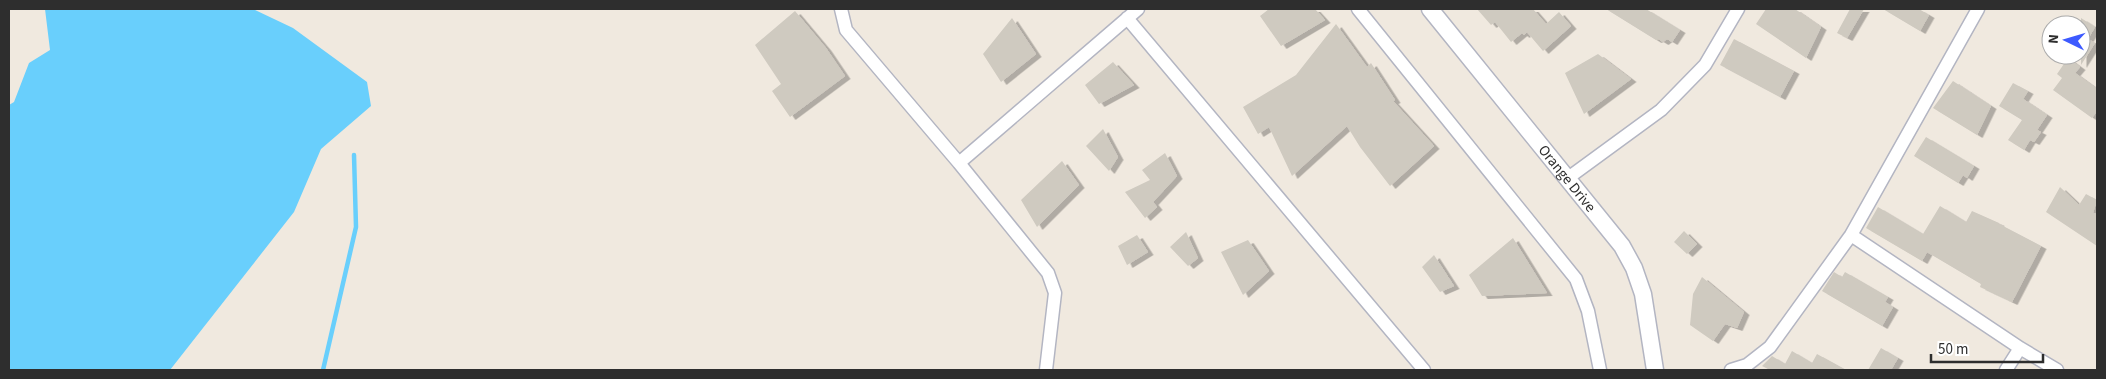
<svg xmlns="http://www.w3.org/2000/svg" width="2106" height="379" viewBox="0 0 2106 379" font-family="'Source Sans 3',sans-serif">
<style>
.water{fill:#69cffc}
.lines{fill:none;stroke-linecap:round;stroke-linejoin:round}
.stream{stroke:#69cffc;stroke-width:4.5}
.building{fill:#cfcac0;filter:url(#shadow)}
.minor-casing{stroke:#b3b5c2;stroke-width:15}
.tertiary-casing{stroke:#b3b5c2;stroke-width:19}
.minor{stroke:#fff;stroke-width:12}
.tertiary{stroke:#fff;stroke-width:16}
.labels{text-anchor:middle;stroke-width:4.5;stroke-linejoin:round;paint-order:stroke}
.street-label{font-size:15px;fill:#2e2e2e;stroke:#fff}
</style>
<defs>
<filter id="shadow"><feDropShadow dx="5.5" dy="3" stdDeviation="0" flood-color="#0004"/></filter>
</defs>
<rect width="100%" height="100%" fill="#f0e9df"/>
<!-- water -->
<path class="water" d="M 45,9 L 253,9 L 293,28 L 367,82 L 371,106 L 321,149 L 294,212 L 170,370 L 9,370 L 9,105 L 14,102 L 29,63 L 50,50 Z"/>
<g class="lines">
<!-- stream -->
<path class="stream" d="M 323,370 L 356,227 L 354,155"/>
</g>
<!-- building -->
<path class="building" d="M 1269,9 L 1315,9 L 1325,20 L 1281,46 L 1260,16 Z
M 1477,9 L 1533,9 L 1546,24 L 1559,12 L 1571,26 L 1543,51 L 1527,32 L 1524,35 L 1522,33 L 1511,42 L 1495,22 L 1491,25 Z
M 1606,9 L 1646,9 L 1680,30 L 1672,42 L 1667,39 L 1663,42 L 1658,39 L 1656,40 Z
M 1766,9 L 1795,9 L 1821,27 L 1806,58 L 1756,24 Z
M 1850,9 L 1864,9 L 1847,38 L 1837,33 Z
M 1883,9 L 1919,9 L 1929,15 L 1920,31 Z
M 795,11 L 826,48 L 845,76 L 790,117 L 772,91 L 781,84 L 755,45 Z
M 1012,18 L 1036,54 L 1001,82 L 983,54 Z
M 2081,18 L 2095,27 L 2088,39 L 2095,43 L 2081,65 Z
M 1336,24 L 1367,67 L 1371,63 L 1395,100 L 1393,101 L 1434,146 L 1390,186 L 1360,147 L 1347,126 L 1292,176 L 1269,127 L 1258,134 L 1243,107 L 1296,75 Z
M 1734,39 L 1794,71 L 1780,97 L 1720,65 Z
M 1598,54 L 1631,79 L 1584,114 L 1565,73 Z
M 2068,58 L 2080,67 L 2075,73 L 2097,89 L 2097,111 L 2092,118 L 2053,90 L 2062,78 L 2057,74 Z
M 1113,62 L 1134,85 L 1099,104 L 1085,85 Z
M 1953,81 L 1991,106 L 1977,135 L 1933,108 Z
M 2013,83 L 2028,91 L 2023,99 L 2047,115 L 2037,130 L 2041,132 L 2034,142 L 2030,140 L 2024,150 L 2008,140 L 2022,120 L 1999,106 Z
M 1103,129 L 1118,157 L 1109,171 L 1086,146 Z
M 1926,137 L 1974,166 L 1967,178 L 1963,175 L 1958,183 L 1914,156 Z
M 1165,153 L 1177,176 L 1153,202 L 1157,207 L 1145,218 L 1125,192 L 1150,180 L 1142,170 Z
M 1062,161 L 1079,185 L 1037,227 L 1021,200 Z
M 2060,187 L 2079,205 L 2086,194 L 2097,200 L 2093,213 L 2097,214 L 2097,246 L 2046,212 Z
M 1940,206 L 1966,222 L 1972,211 L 1999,223 L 1999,224 L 2041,246 L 2012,302 L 1980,287 L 1981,284 L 1927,252 L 1922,261 L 1866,228 L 1878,207 L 1923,234 Z
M 1684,231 L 1697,244 L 1687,254 L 1674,242 Z
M 1186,232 L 1198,258 L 1188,266 L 1170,247 Z
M 1137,235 L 1148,252 L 1127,265 L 1118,246 Z
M 1513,238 L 1547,293 L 1482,296 L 1469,275 Z
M 1248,240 L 1269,271 L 1243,295 L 1221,252 Z
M 1434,255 L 1454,286 L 1440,292 L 1422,267 Z
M 1834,272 L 1842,277 L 1845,272 L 1888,297 L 1885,302 L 1893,307 L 1882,326 L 1822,291 Z
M 1702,277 L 1744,312 L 1737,328 L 1725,324 L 1713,341 L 1690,325 L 1693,294 Z
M 1881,348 L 1898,358 L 1891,370 L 1868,370 Z
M 1792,351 L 1812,363 L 1817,354 L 1846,370 L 1770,370 L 1762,366 L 1772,356 L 1785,364 Z"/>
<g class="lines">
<!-- minor casing -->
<g class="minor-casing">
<path id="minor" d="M 841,9 L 846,30 L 959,163 L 1048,273 L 1055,293 L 1046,370
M 1358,9 L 1576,279 L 1588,311 L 1600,370
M 1127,18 L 1424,370
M 959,163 L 1138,9
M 1568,178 L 1661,110 L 1705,65 L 1738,9
M 1851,235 L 2020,348 L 2057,370
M 1731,370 L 1747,365 L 1770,347 L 1851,235 L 1978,9
M 2006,370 L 2020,348"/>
</g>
<!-- tertiary casing -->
<g class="tertiary-casing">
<g id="tertiary">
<path id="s1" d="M 1430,9 L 1622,246 L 1634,268 L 1643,294 L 1655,370"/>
</g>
</g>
<!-- minor -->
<use href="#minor" class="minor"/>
<!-- tertiary -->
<use href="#tertiary" class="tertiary"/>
</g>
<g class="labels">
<!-- street labels -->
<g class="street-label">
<text dy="5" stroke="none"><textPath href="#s1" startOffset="218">Orange Drive</textPath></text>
</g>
</g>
<!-- border -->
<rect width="2106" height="379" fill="none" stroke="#2e2e2e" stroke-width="20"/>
<!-- north arrow -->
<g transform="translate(2066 40) rotate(275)"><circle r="24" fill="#ffffff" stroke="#ababab"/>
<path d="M0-4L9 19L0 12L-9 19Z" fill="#3d5aff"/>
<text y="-8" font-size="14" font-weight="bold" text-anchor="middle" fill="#2e2e2e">N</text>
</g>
<!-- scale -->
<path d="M1931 354v8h112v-8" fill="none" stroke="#2e2e2e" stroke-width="2.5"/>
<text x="1938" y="354" font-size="15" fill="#2e2e2e" stroke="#ffffff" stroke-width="4" paint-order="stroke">50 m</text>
</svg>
